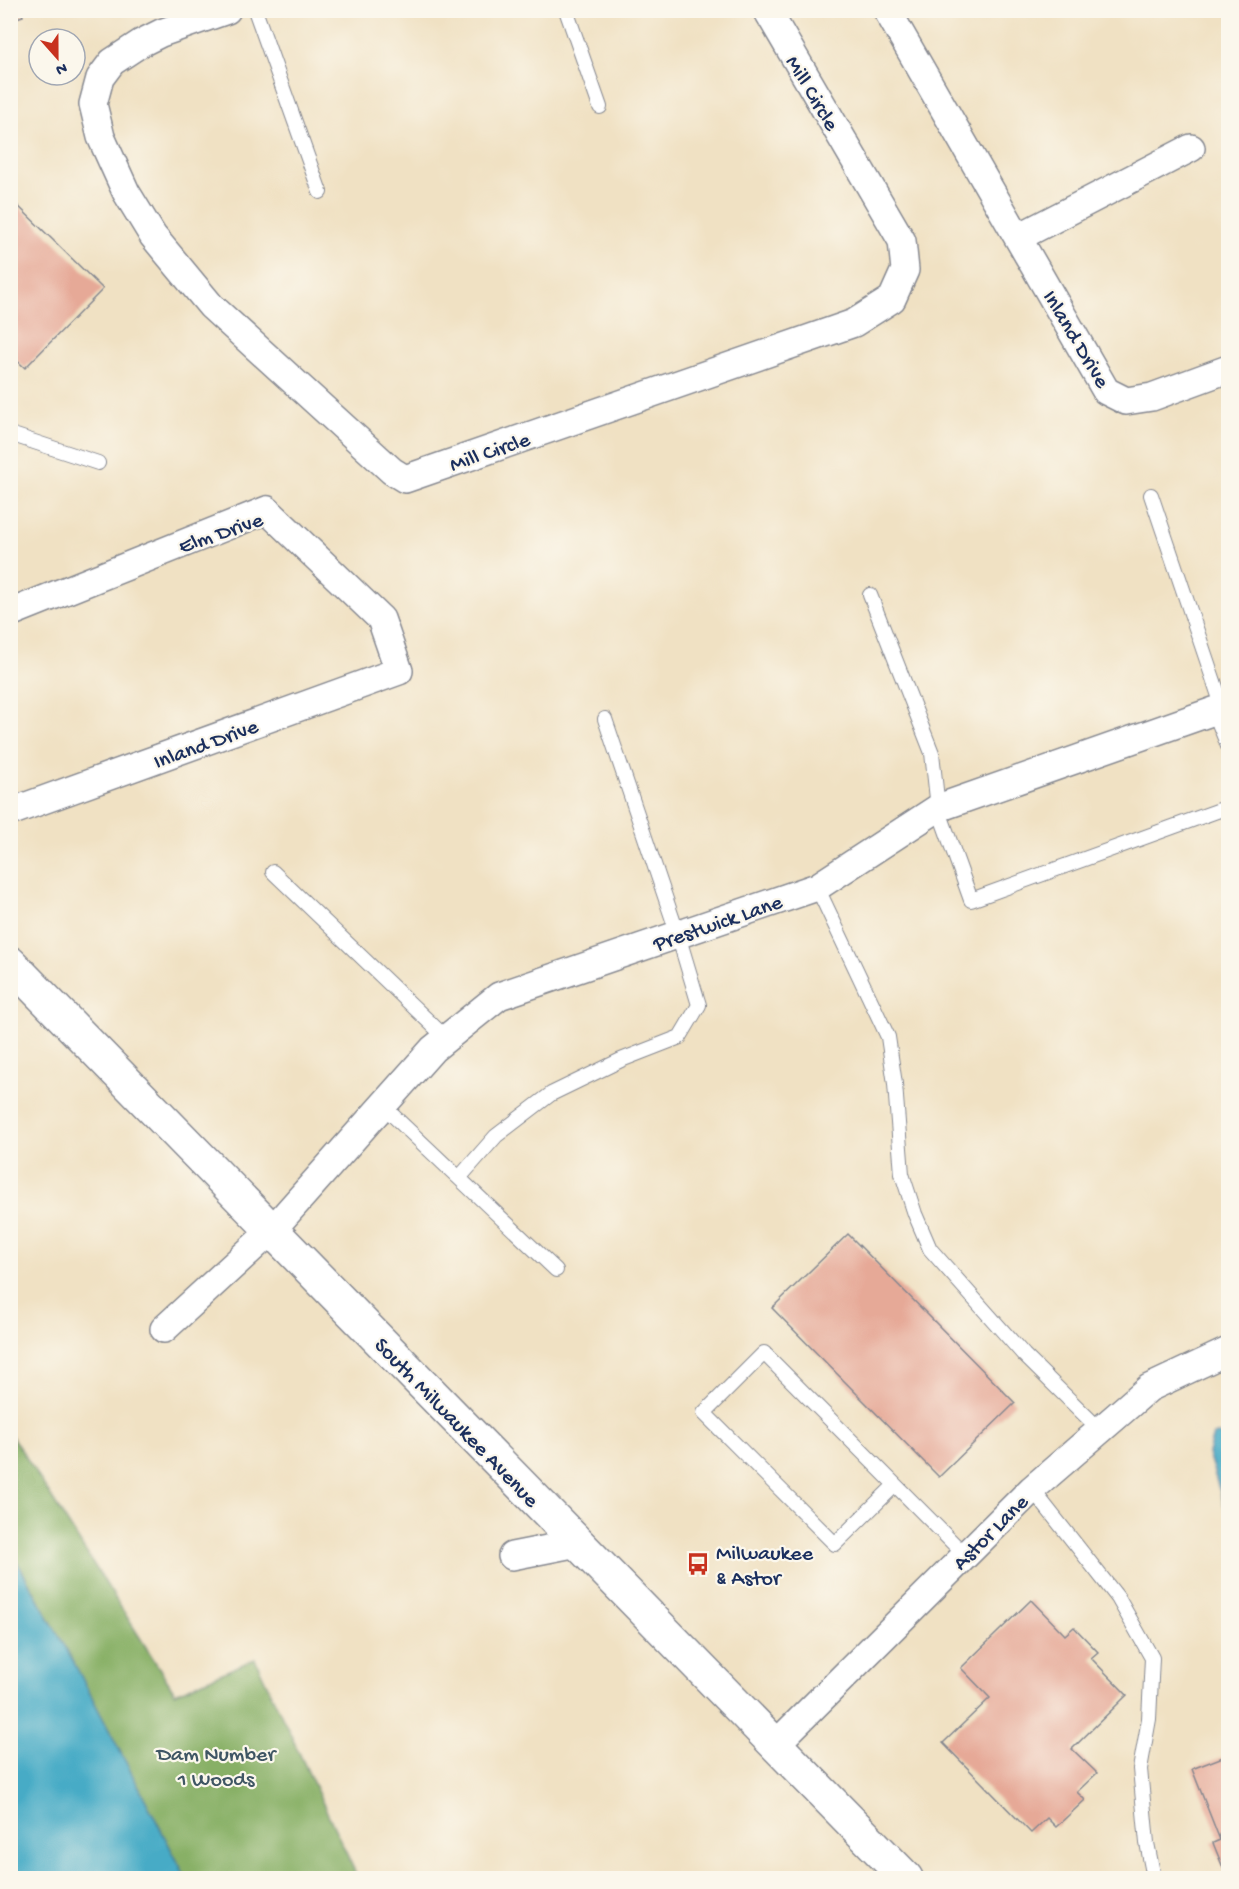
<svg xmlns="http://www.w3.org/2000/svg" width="1239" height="1889" viewBox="0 0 1239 1889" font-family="'Gochi Hand',sans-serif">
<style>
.forest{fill:#88b066;stroke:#527062;stroke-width:1.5}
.water{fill:#46abc6;stroke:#306d92;stroke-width:1.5}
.building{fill:#e6a997}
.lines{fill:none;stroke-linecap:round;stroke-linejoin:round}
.lane-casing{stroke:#868890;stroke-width:16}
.street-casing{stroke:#868890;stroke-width:30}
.primary-casing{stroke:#868890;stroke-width:36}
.lane{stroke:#fff;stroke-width:14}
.street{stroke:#fff;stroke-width:27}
.primary{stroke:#fff;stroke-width:33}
.labels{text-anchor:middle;stroke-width:4.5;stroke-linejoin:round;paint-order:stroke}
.street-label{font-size:22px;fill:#1b2f5e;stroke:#fbf7ec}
.poi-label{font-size:22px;fill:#1b2f5e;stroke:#fbf7ec;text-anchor:start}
.park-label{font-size:22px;fill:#3f5664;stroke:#fbf7ec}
</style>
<rect width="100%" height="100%" fill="#fbf7ec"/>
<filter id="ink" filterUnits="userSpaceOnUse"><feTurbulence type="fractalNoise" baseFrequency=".0167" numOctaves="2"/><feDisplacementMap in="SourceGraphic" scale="12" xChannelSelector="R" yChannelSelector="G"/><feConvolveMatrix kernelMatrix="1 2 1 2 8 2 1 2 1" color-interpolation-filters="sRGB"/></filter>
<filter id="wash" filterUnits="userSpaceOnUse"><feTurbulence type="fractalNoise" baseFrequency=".008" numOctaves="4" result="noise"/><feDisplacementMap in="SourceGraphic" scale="24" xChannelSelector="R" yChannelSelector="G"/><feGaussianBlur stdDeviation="1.35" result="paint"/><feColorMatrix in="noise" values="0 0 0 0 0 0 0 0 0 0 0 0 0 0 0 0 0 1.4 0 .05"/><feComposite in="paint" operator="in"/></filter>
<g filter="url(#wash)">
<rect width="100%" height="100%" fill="#f0e1c3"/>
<!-- forest -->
<path class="forest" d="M 10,1434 L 24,1454 L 175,1693 L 255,1659 L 358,1878 L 186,1878 L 72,1659 L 11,1550 Z"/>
<!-- water -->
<path class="water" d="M 1228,1434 L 1228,1517 L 1208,1453 L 1213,1435 Z
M 10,1550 L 72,1659 L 186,1878 L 11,1878 Z"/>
<g id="blocks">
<!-- building -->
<path class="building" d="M 10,10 L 21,10 L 23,16 L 10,20 Z
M 10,198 L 103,289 L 25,368 L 10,354 Z
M 848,1234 L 1015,1403 L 939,1477 L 772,1308 Z
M 1031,1600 L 1065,1635 L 1074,1627 L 1098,1652 L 1091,1658 L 1127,1695 L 1072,1749 L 1097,1773 L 1077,1792 L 1085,1800 L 1056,1827 L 1047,1818 L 1031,1833 L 943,1743 L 990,1698 L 961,1668 Z
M 1228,1755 L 1228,1878 L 1217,1878 L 1226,1875 L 1213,1843 L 1220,1840 L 1192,1769 Z"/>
</g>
</g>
<g filter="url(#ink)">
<use href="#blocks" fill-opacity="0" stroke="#868890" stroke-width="1.5"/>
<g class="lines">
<!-- lane casing -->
<g class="lane-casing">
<path id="lane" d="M 255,10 L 320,192
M 566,10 L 600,107
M 10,434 L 98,463
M 1151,495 L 1223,708
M 870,595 L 932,753 L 938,808 L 971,900 L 1228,807
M 1214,711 L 1228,746
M 273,872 L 446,1038
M 817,887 L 888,1037 L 895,1084 L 902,1174 L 915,1214 L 930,1249 L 1024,1355 L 1100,1430
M 383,1106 L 556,1270
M 459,1178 L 496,1136 L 551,1094 L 621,1060 L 680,1037 L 699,1005 L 678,935 L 605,719
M 895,1485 L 835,1544 L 704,1413 L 764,1353 L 965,1555
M 1032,1489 L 1118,1598 L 1152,1658 L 1149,1719 L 1140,1769 L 1147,1843 L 1154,1878"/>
</g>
<!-- street casing -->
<g class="street-casing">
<path id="street" d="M 227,10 L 161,33 L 141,43 L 112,62 L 100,78 L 93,104 L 101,137 L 126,192 L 153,236 L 211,306 L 392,471 L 405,479 L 854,323 L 892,299 L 905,270 L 902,241 L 767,10
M 887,10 L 1106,391 L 1126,401 L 1152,397 L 1228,369
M 1019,237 L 1191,148
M 10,613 L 267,510 L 381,619 L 399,671 L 10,812
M 164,1329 L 272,1230 L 433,1049 L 499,996 L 817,887 L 938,808 L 1228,706
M 512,1556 L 578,1543
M 775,1745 L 1032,1489 L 1149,1388 L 1228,1351"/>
</g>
<!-- primary casing -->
<g class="primary-casing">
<path id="primary" d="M 10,963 L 906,1878"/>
</g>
<!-- lane -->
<use href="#lane" class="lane"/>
<!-- street -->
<use href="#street" class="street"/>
<!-- primary -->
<use href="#primary" class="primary"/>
</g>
</g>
<!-- icons -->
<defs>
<g id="bus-bare" transform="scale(1.8)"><path d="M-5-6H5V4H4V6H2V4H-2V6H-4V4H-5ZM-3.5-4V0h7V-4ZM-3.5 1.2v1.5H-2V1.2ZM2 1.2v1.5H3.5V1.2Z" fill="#c8321e" stroke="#fbf7ec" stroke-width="2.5" paint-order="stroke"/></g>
</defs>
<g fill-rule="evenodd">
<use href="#bus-bare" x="698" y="1564"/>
</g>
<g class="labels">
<!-- street labels -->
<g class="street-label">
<text transform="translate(814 92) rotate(59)" y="8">Mill Circle</text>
<text transform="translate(1078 338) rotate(59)" y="8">Inland Drive</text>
<text transform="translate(489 450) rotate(-19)" y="8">Mill Circle</text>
<text transform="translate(220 531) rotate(-19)" y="8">Elm Drive</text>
<text transform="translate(205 742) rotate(-20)" y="8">Inland Drive</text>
<text transform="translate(717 921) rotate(-19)" y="8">Prestwick Lane</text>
<text transform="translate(458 1421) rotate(46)" y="8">South Milwaukee Avenue</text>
<text transform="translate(989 1531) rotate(-45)" y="8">Astor Lane</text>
</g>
<!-- poi labels -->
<g class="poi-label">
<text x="716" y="1559">Milwaukee<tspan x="716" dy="25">&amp; Astor</tspan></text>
</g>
<!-- park labels -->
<g class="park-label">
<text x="216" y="1760">Dam Number<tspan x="216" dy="25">1 Woods</tspan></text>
</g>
</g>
<!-- margin -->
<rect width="1239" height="1889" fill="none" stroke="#fbf7ec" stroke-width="36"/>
<!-- north arrow -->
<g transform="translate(57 57) rotate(159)"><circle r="28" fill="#fbf7ec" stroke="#a1a7b3" stroke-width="1.5"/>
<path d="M0-4.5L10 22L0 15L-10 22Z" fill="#c8321e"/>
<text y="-9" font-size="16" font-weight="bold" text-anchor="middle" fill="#1b2f5e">N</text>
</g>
</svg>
